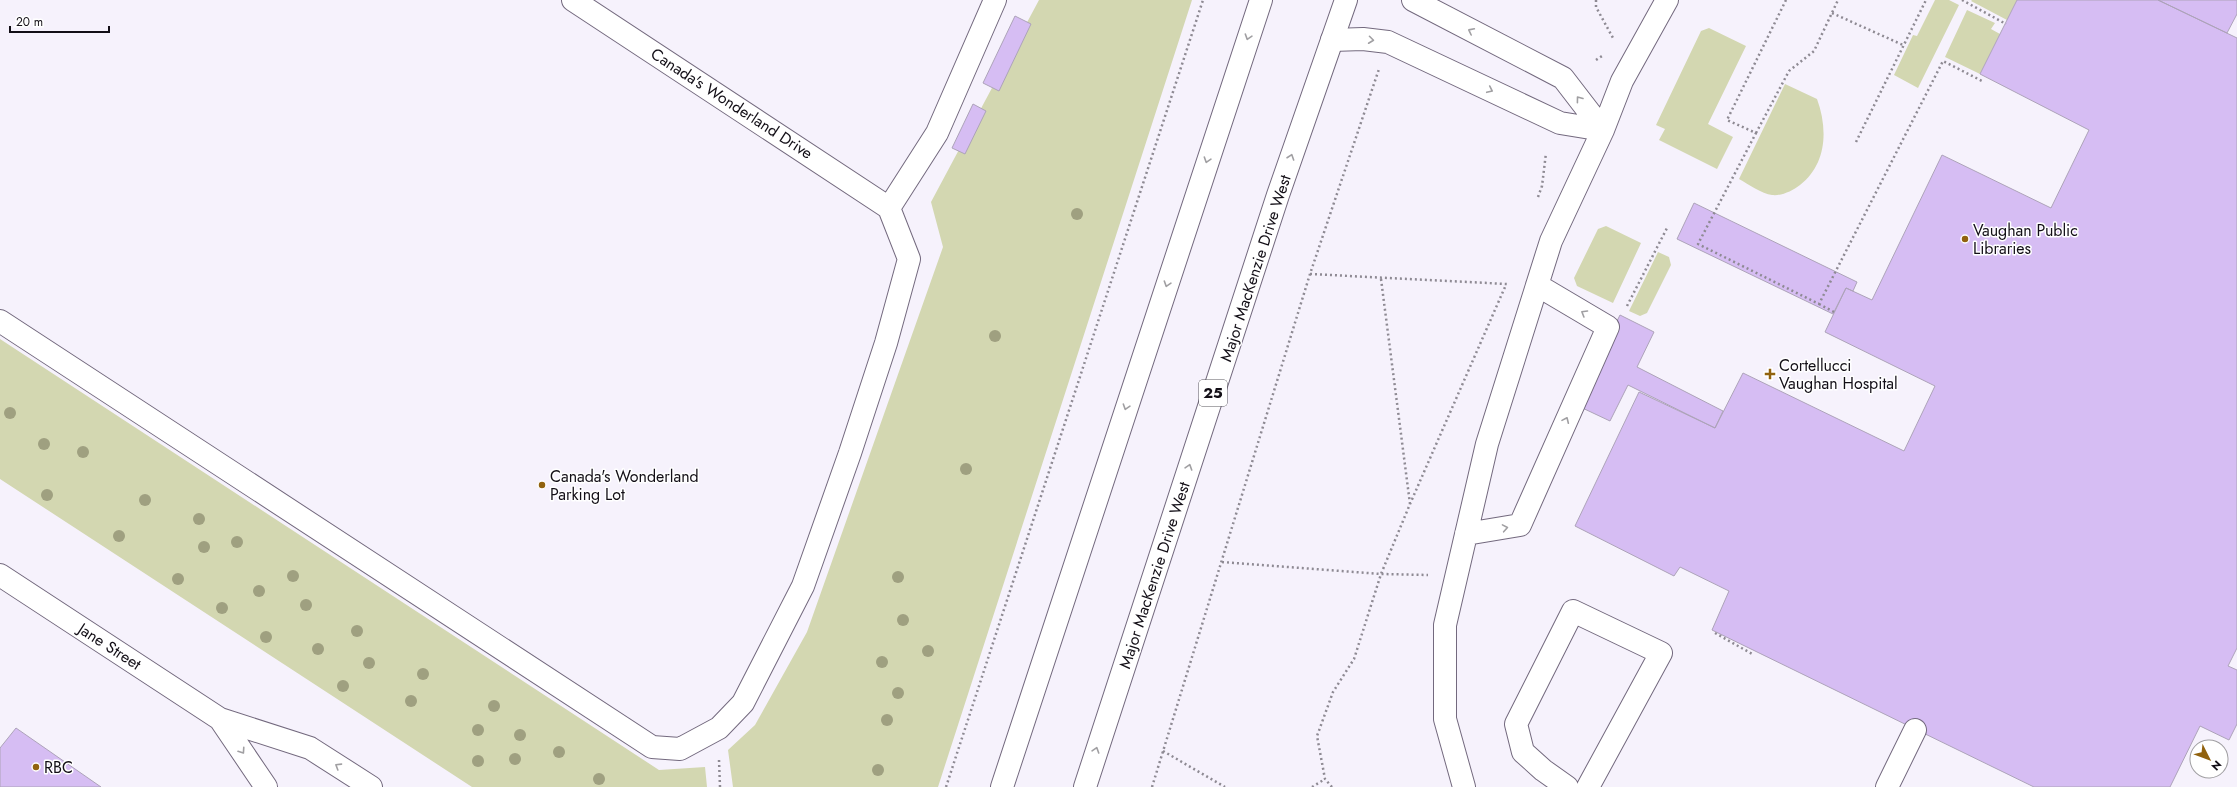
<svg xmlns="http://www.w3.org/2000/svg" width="2237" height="787" viewBox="0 0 2237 787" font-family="Jost,sans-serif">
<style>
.green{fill:#d3d7b1}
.building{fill:#d6bdf3;stroke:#ada3b9}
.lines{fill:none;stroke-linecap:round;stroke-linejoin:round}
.minor-casing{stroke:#73697e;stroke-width:24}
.major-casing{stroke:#73697e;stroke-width:24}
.path{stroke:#8e8a93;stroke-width:2.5;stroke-dasharray:2 3;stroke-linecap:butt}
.minor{stroke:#fff;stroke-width:22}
.major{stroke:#fff;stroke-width:22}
.tree{fill:#9fa080}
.oneway{stroke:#a09fa2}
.poi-dot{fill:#91620e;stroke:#fff;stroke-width:1.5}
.labels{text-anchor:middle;stroke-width:3;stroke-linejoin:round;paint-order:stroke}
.shield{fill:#fff;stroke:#59565c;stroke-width:1}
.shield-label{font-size:15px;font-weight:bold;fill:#120e16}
.street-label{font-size:16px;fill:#120e16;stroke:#fff}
.poi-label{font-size:16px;fill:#120e16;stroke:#fff;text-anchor:start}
</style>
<rect width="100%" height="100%" fill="#f6f2fc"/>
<!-- green -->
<path class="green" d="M 1039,0 L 1192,0 L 938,787 L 733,787 L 728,750 L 755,725 L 807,632 L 943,247 L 931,202 Z
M 1935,0 L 1949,0 L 1959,5 L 1918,88 L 1894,75 L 1913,35 L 1917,36 Z
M 1972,0 L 2017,0 L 2007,20 L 1971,1 Z
M 1967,10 L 1995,23 L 1991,29 L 2000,34 L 1980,74 L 1945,57 Z
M 1709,28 L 1746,46 L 1708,124 L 1733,137 L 1717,169 L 1659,140 L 1665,129 L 1656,125 L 1701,31 Z
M 1785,84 L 1817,99 C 1828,129 1827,164 1800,185 C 1792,191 1782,196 1772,195 C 1762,194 1748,184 1739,179 Z
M 1606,226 L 1641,243 L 1613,303 L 1577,286 L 1574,278 L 1598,229 Z
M 1658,252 L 1669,257 L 1671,265 L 1647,313 L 1640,316 L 1629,311 Z
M 0,339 L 659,770 L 705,767 L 707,787 L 472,787 L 0,479 Z"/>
<!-- building -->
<path class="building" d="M 2017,0 L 2158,0 L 2237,38 L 2237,648 L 2228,666 L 2237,670 L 2237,724 L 2229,740 L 2200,726 L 2170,787 L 2034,787 L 1712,630 L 1729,591 L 1680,567 L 1674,576 L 1575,526 L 1639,392 L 1715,428 L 1743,373 L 1904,451 L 1935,386 L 1825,332 L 1846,288 L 1872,300 L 1942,155 L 2051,208 L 2089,130 L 1980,74 Z
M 2158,0 L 2237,0 L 2237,14 L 2227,33 Z
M 1015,16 L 1031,24 L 999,91 L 983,83 Z
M 973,104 L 986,111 L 965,154 L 952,148 Z
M 1694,203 L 1857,282 L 1853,291 L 1846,288 L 1833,314 L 1677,239 Z
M 1620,315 L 1654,332 L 1637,367 L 1723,411 L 1715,428 L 1628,385 L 1610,421 L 1576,405 Z
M 16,728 L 101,787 L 0,787 L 0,748 Z"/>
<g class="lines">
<!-- minor casing -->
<g class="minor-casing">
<path id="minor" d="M 573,0 L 889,208
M 1413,0 L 1563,78 L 1603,130
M 1332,40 L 1363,39 L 1388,42 L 1560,123 L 1603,130
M 0,321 L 652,747 L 680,749 L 719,728 L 743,703 L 803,586 L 850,453 L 886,343 L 909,259 L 889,208 L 937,133 L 995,0
M 1466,534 L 1520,525 L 1608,327 L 1537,285
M 1464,787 L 1445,719 L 1445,625 L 1487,444 L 1551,241 L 1603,130 L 1622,81 L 1667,0
M 1567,787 L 1543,770 L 1523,752 L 1516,724 L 1573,611 L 1661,653 L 1588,787
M 1887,787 L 1915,730"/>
</g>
<!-- major casing -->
<g class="major-casing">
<path id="major" d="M 0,575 L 220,719 L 310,748 L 371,787
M 220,719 L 266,787
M 1002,787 L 1261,0
M 1085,787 L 1278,195 L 1346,0"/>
</g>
<!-- path -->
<path class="path" d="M 1596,0 L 1596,7 L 1613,38
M 1786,0 L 1727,120 L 1756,133 L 1698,244 L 1819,304 L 1943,61 L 1984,82
M 1962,0 L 2006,24
M 1832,13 L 1903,45
M 1596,60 L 1602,56
M 1756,133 L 1789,71 L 1814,51 L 1838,0
M 1856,142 L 1926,0
M 1538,197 L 1542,186 L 1546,153
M 1310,274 L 1507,284
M 1381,279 L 1410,504
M 1819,304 L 1834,312
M 1627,306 L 1667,228
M 1222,562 L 1381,574 L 1428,575
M 1715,633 L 1754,655
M 1163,751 L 1225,787
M 719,760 L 720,787
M 946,787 L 1203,0
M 1152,787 L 1310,274 L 1379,69
M 1312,787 L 1325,779
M 1332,787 L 1325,779 L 1317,736 L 1333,692 L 1354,659 L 1381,574 L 1410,504 L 1505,287"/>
<!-- minor -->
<use href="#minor" class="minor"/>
<!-- major -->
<use href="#major" class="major"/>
</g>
<!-- trees -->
<g class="tree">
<circle cx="1077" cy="214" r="6"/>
<circle cx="995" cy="336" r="6"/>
<circle cx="10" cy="413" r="6"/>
<circle cx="44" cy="444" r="6"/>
<circle cx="83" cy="452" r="6"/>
<circle cx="966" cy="469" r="6"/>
<circle cx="47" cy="495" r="6"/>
<circle cx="145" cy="500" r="6"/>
<circle cx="199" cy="519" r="6"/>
<circle cx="119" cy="536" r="6"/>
<circle cx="237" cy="542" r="6"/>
<circle cx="204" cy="547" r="6"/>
<circle cx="293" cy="576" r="6"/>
<circle cx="898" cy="577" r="6"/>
<circle cx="178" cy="579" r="6"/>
<circle cx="259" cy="591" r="6"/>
<circle cx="306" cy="605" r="6"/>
<circle cx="222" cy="608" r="6"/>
<circle cx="903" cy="620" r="6"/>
<circle cx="357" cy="631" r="6"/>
<circle cx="266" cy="637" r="6"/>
<circle cx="318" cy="649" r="6"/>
<circle cx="928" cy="651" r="6"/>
<circle cx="882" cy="662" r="6"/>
<circle cx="369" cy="663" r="6"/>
<circle cx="423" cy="674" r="6"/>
<circle cx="343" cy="686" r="6"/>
<circle cx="898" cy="693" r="6"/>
<circle cx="411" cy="701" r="6"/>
<circle cx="494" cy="706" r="6"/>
<circle cx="887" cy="720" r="6"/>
<circle cx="478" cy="730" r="6"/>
<circle cx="520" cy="735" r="6"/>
<circle cx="559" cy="752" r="6"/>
<circle cx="515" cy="759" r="6"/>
<circle cx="478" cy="761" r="6"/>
<circle cx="878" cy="770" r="6"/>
<circle cx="599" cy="779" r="6"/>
</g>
<!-- one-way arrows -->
<defs><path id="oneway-chevron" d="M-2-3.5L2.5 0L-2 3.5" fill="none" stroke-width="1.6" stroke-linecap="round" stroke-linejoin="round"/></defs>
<g class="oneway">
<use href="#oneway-chevron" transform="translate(1471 31) rotate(-153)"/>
<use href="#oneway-chevron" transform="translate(1248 37) rotate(108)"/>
<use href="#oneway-chevron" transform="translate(1371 40) rotate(7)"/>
<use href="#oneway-chevron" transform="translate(1490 90) rotate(25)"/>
<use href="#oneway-chevron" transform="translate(1579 99) rotate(-127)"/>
<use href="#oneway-chevron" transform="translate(1291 157) rotate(-71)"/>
<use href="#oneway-chevron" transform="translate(1207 160) rotate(108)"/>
<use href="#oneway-chevron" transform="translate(1167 284) rotate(108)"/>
<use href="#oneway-chevron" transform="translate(1584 313) rotate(-149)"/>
<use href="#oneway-chevron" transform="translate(1126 407) rotate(108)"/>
<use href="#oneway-chevron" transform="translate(1566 420) rotate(-66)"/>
<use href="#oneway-chevron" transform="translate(1189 467) rotate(-72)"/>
<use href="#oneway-chevron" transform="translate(1505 528) rotate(-10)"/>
<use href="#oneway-chevron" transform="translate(1096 750) rotate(-72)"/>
<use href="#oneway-chevron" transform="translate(242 751) rotate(56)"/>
<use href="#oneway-chevron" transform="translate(338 766) rotate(-148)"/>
</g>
<!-- markers -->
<g class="poi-dot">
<circle cx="1965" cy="239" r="4"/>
<path d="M1768 368h4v4h4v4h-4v4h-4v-4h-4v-4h4z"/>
<circle cx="542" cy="485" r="4"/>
<circle cx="36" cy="767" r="4"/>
</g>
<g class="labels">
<!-- shield labels -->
<rect class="shield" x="1199" y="380" width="28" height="26" rx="3"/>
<g class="shield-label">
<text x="1213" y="398">25</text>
</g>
<!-- street labels -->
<g class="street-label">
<text transform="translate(732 103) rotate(33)" y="6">Canada's Wonderland Drive</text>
<text transform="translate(1255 268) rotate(-72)" y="6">Major MacKenzie Drive West</text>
<text transform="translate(1154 575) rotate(-72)" y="6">Major MacKenzie Drive West</text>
<text transform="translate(110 646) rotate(33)" y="6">Jane Street</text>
</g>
<!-- poi labels -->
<g class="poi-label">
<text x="1973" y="236">Vaughan Public<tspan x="1973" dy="18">Libraries</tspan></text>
<text x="1779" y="371">Cortellucci<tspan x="1779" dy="18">Vaughan Hospital</tspan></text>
<text x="550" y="482">Canada's Wonderland<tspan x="550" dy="18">Parking Lot</tspan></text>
<text x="44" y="773">RBC</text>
</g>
</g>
<!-- north arrow -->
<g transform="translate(2209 759) rotate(132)"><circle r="19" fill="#ffffff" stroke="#a09fa2"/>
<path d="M0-3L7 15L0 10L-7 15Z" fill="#91620e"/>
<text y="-6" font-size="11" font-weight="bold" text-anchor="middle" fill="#120e16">N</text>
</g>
<!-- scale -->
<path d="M10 26v6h99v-6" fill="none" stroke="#120e16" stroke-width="2"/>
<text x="16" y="26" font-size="12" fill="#120e16" stroke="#ffffff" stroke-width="3" paint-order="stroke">20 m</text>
</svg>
